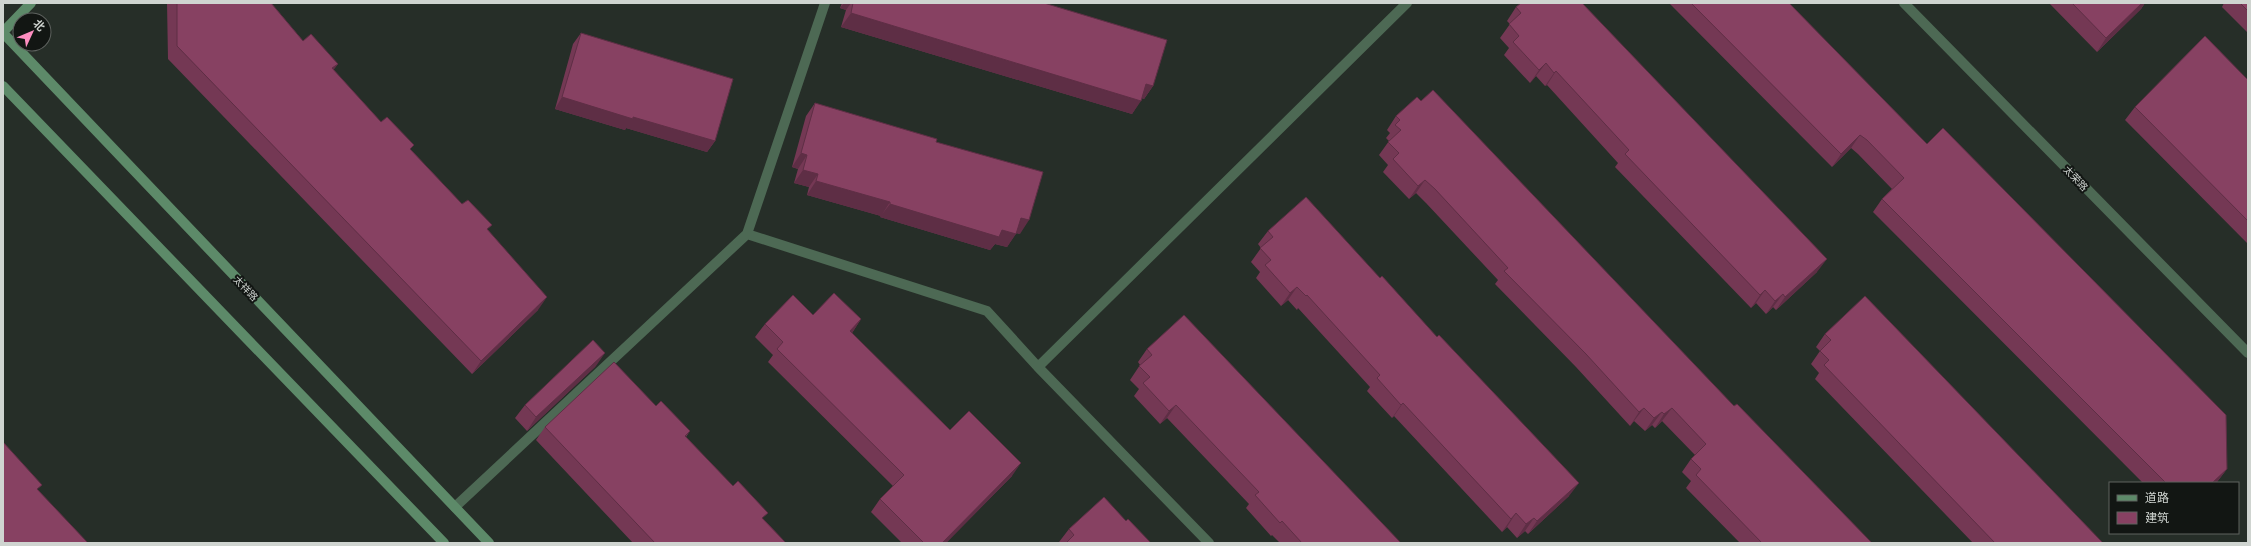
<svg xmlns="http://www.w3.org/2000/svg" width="2251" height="546" viewBox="0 0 2251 546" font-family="'Asap Condensed','Noto Sans SC',sans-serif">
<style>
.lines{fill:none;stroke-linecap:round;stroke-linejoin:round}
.street{stroke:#4d6954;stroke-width:10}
.secondary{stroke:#5d8a69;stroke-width:10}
.wall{fill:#743854}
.shaded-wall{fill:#5e2e45}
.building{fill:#874162;stroke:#5e2e45}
.labels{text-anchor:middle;stroke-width:4;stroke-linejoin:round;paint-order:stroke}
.street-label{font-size:10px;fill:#cfd4d0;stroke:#121613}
</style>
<rect width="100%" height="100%" fill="#262e28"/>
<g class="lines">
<!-- street -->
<path class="street" d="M 1904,3 L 2248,353
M 747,234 L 987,311 L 1038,367 L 1209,543
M 1038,367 L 1407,3
M 455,507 L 747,234 L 825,3"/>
<!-- secondary -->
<path class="secondary" d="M 3,32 L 31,3
M 3,33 L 489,543
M 3,86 L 444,543"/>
</g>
<!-- wall -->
<path class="wall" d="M 167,3 L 271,3 L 303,41 L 338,64 L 333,70 L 381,122 L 411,150 L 462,204 L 488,230 L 538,310 L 472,374 L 168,59 Z
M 842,3 L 1044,3 L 1153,86 L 1144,99 L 1142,98 L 1132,114 L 841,27 L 846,10 L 840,8 Z
M 1669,3 L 1789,3 L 2227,469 L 2217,482 L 2216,483 L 2143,483 L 1873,212 L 1882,199 L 1892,189 L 1858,154 L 1851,148 L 1832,167 Z
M 2049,3 L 2145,3 L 2141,9 L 2097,52 Z
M 2224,3 L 2248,3 L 2248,33 L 2222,7 Z
M 1516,7 L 1817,272 L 1776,310 L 1773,307 L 1766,314 L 1756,303 L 1751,308 L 1615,167 L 1618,163 L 1547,85 L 1545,86 L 1536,76 L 1530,83 L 1504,55 L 1509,48 L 1500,38 L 1510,24 L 1507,21 Z
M 581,33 L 715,141 L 707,152 L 626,128 L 625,130 L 555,109 L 573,44 Z
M 2248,80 L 2248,244 L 2125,120 L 2135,107 Z
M 815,103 L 936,142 L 1020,234 L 1016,233 L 1007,247 L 995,244 L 990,250 L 880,217 L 881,216 L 807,195 L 809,187 L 794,183 L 798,169 L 792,167 L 806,116 Z
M 1396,116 L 1734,406 L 1872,543 L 1740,543 L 1686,488 L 1691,481 L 1682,472 L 1691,459 L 1695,455 L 1662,421 L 1655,428 L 1652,425 L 1645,431 L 1634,421 L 1630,426 L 1576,367 L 1495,284 L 1498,280 L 1426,203 L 1416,193 L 1409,199 L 1383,172 L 1388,165 L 1379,155 L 1389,141 L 1386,138 L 1390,133 L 1387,130 Z
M 1268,231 L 1569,496 L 1528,534 L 1525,531 L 1517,538 L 1507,527 L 1502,532 L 1394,416 L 1392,418 L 1367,391 L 1370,387 L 1298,308 L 1297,310 L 1288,300 L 1281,306 L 1256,278 L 1260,272 L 1251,262 L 1261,248 L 1258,244 Z
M 813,315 L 861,319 L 852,333 L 950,430 L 1012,476 L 946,543 L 902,543 L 871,512 L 880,499 L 893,486 L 768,362 L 773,355 L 755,337 L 765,324 Z
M 1825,334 L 2103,543 L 1973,543 L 1815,379 L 1819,373 L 1811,364 L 1820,351 L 1816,347 Z
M 1147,349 L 1401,543 L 1280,543 L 1272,535 L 1271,536 L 1246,508 L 1249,504 L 1167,418 L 1160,424 L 1134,396 L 1139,389 L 1130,380 L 1140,365 L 1138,362 Z
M 596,366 L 527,431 L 515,418 L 525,405 Z
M 545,427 L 690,431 L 686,437 L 786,543 L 633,543 L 536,440 Z
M 1126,521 L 1151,543 L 1060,543 L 1059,542 L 1069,529 Z"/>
<!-- shaded-wall -->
<path class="shaded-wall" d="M 844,3 L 851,3 L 846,10 L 840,8 Z
M 2142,3 L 2145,3 L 2141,9 L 2097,52 L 2106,38 Z
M 851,13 L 1141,101 L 1132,114 L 841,27 Z
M 1546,63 L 1536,76 L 1530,83 L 1539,70 Z
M 338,64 L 328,77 L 332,68 Z
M 1556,71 L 1547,85 L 1545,86 L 1554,73 Z
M 1146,84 L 1153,86 L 1144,99 L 1137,97 Z
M 562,97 L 633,117 L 715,141 L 707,152 L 626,128 L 625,130 L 555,109 Z
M 1860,135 L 1851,148 L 1832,167 L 1841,154 Z
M 801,153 L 807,155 L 798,169 L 792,167 Z
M 803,170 L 818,174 L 809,187 L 794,183 Z
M 1425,180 L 1416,193 L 1409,199 L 1418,186 Z
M 816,181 L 890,202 L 881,216 L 807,195 Z
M 890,204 L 1002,230 L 1016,234 L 1007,247 L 995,244 L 990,250 L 880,217 Z
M 1021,218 L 1029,220 L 1020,234 L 1011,231 Z
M 1827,259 L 1817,272 L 1776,310 L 1785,297 Z
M 1297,287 L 1288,300 L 1281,306 L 1290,293 Z
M 1765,290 L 1756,303 L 1751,308 L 1760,295 Z
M 1783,294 L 1773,307 L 1766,314 L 1775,301 Z
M 547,297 L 538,310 L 472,374 L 481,361 Z
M 861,319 L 852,333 L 850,331 Z
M 605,353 L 596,366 L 527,431 L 536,417 Z
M 1403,403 L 1394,416 L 1392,418 L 1401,405 Z
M 1176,405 L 1167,418 L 1160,424 L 1169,411 Z
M 1644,408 L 1634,421 L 1630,426 L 1639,412 Z
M 1672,408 L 1662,421 L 1655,428 L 1664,414 Z
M 1662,412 L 1652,425 L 1645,431 L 1654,418 Z
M 1021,463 L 1012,476 L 946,543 L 942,543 Z
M 2227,469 L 2216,483 L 2212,483 Z
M 1579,483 L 1569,496 L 1528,534 L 1537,521 Z
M 1516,513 L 1507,527 L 1502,532 L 1511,519 Z
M 1534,518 L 1525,531 L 1517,538 L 1526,524 Z"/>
<!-- building -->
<path class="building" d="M 177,3 L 271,3 L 303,41 L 311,34 L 338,64 L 332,68 L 381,122 L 387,117 L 414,145 L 410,149 L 462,204 L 468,200 L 492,225 L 487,229 L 547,297 L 481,361 L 177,46 Z
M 853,3 L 1044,3 L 1167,40 L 1153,86 L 1146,84 L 1141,101 L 851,13 Z
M 1521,3 L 1582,3 L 1827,259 L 1785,297 L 1783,294 L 1775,301 L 1765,290 L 1760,295 L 1625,154 L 1629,150 L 1556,71 L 1554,73 L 1546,63 L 1539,70 L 1513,42 L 1519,36 L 1509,24 L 1521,13 L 1516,7 Z
M 1691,3 L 1789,3 L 1927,144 L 1943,128 L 2226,415 L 2227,469 L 2212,483 L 2166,483 L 1882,199 L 1904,178 L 1867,140 L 1860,135 L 1841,154 Z
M 2072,3 L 2142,3 L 2106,38 Z
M 2240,3 L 2248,3 L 2248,11 Z
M 581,33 L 733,79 L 715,141 L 633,117 L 633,119 L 562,97 Z
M 2205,36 L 2248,80 L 2248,221 L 2135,107 Z
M 1433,90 L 1734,406 L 1737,404 L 1872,543 L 1762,543 L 1696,475 L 1701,469 L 1691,459 L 1706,444 L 1672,408 L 1664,414 L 1662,412 L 1654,418 L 1644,408 L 1639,412 L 1586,354 L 1504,271 L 1508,268 L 1435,189 L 1425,180 L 1418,186 L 1393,159 L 1399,153 L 1388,142 L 1401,130 L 1395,125 L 1400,120 L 1396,116 L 1417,97 L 1421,101 Z
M 815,103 L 937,139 L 936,142 L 1043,172 L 1029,220 L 1021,218 L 1016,234 L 1002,230 L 999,237 L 890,204 L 890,202 L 816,181 L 818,174 L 803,170 L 807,155 L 801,153 Z
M 1306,197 L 1380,278 L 1382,276 L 1437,337 L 1439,335 L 1579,483 L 1537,521 L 1534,518 L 1526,524 L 1516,513 L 1511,519 L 1403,403 L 1401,405 L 1377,378 L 1380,375 L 1307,295 L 1306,296 L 1297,287 L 1290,293 L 1265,265 L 1271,260 L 1260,248 L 1273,237 L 1268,231 Z
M 834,293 L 861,319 L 850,331 L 950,430 L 969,411 L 1021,463 L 942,543 L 924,543 L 880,499 L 904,475 L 777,349 L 783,342 L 765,324 L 793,295 L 813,315 Z
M 1865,296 L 2103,543 L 1995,543 L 1824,365 L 1829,360 L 1820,351 L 1831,340 L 1825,334 Z
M 1184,315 L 1401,543 L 1302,543 L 1282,521 L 1280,523 L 1255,495 L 1259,492 L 1176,405 L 1169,411 L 1143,383 L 1150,377 L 1139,366 L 1152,355 L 1147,349 Z
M 593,340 L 605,353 L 536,417 L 525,405 Z
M 614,362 L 656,406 L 661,401 L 690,431 L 685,436 L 733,486 L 738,481 L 768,513 L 762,518 L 786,543 L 655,543 L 545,427 Z
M 3,442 L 42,485 L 37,489 L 88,543 L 17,543 L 16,542 L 15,543 L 3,543 Z
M 1104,497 L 1126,521 L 1128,519 L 1151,543 L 1066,543 L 1074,535 L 1069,529 Z"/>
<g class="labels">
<!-- street labels -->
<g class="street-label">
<text transform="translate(2076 178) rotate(46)" y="4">太荣路</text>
<text transform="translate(246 288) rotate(46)" y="4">太祥路</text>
</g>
</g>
<!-- border -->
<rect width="2251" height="546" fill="none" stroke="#cfd4d0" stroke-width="8"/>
<!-- legend -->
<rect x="2109" y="482" width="130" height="52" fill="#121613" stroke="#5e625f"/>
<rect x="2117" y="495" width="20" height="6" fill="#5d8a69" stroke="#5e625f"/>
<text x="2145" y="502" font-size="12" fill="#cfd4d0">道路</text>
<rect x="2117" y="512" width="20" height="12" fill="#874162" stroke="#5e625f"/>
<text x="2145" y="522" font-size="12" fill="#cfd4d0">建筑</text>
<!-- north arrow -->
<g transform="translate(32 32) rotate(46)"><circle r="19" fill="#121613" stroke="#5e625f"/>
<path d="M0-3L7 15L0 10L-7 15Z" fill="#fd8ec0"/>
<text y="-6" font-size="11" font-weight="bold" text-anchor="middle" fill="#cfd4d0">北</text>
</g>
</svg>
